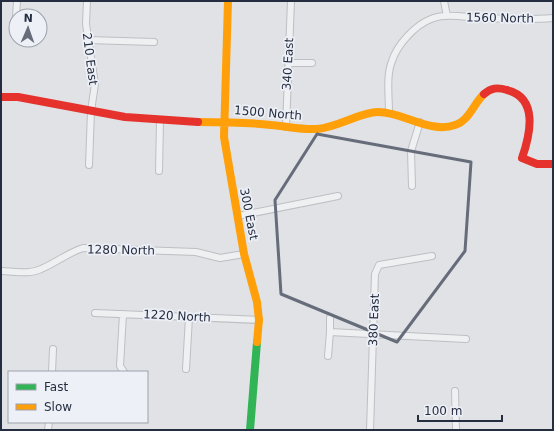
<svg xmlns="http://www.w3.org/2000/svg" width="554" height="431" viewBox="0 0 554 431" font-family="'DejaVu Sans',sans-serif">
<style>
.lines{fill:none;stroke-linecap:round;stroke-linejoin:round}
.street-casing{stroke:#bdbfc3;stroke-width:8}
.street{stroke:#eff0f2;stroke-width:6}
.fast{stroke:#30b455;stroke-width:8}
.slow{stroke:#ff9f0a;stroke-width:8}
.jam{stroke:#e5322d;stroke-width:8}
.marked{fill:none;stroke:#666c7a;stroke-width:3;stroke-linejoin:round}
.labels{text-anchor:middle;stroke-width:3.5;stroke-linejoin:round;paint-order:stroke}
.street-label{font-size:12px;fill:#252d40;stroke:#edf0f6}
</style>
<rect width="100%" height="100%" fill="#e0e2e5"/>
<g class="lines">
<!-- street casing -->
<g class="street-casing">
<path id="street" d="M 87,1 L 86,24 L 95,84 L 91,111 L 89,165
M 444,1 L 447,16
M 16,16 L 17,1
M 88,40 L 154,42
M 288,63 L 312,63
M 389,113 C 389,96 386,76 392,61 C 397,45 415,25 431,19 C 445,13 464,17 480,18 C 504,19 528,20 553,18
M 286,127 L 291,1
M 159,171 L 160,121
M 412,186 L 411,151 L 420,122
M 238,216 L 338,196
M 1,271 C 14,271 29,275 41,269 C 56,263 67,253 83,248 L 196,252 L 220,258 L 244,254
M 95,313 L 259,320
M 123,314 L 120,366 L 124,372
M 330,318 L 330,332 L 466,339
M 328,356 L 330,332
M 186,369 L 189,317
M 52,372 L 53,349
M 455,391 L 456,430
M 48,430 L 49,422
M 370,430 L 375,274 L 379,265 L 432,256"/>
</g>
<!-- street -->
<use href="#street" class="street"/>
<!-- fast -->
<path class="fast" d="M 250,430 L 257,342"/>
<!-- slow -->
<path class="slow" d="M 228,1 L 224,137 L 244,254 L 257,302 L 259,320 L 257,342
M 198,122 C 222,122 247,122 271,125 C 286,126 301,130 317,129 C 339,127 360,112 378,112 C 404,112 430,134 455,125 C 469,121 474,103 484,94"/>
<!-- jam -->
<path class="jam" d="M 484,94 C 491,88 497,87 507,90 C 539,98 530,135 522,158 L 537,164 L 553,164
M 1,97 L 18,97 L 125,117 L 198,122"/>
</g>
<!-- marked area -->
<path class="marked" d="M 317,134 L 471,162 L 465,251 L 397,342 L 281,294 L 275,200 Z"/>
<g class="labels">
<!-- street labels -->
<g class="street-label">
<text transform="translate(500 18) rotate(1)" y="4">1560 North</text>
<text transform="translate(90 59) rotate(83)" y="4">210 East</text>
<text transform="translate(288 64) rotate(-87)" y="4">340 East</text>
<text transform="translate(268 113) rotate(5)" y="4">1500 North</text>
<text transform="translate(249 214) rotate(79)" y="4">300 East</text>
<text transform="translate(121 250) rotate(1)" y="4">1280 North</text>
<text transform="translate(177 316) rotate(3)" y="4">1220 North</text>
<text transform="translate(374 320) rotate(-88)" y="4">380 East</text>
</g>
</g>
<!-- border -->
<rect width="554" height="431" fill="none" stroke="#252d40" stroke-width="4"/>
<!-- legend -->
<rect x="8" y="371" width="140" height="52" fill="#edf0f6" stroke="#9da2ad"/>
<rect x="16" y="384" width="20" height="6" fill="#30b455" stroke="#9da2ad"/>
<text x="44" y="391" font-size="12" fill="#252d40">Fast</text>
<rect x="16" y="404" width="20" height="6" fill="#ff9f0a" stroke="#9da2ad"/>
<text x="44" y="411" font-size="12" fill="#252d40">Slow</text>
<!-- north arrow -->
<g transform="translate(28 28) rotate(2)"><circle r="19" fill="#edf0f6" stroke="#9da2ad"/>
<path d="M0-3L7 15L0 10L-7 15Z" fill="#666c7a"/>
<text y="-6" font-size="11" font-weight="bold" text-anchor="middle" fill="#252d40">N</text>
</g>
<!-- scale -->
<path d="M418 415v6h84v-6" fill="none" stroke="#252d40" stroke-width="2"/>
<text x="424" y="415" font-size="12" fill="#252d40" stroke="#edf0f6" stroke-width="3" paint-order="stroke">100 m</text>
</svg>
